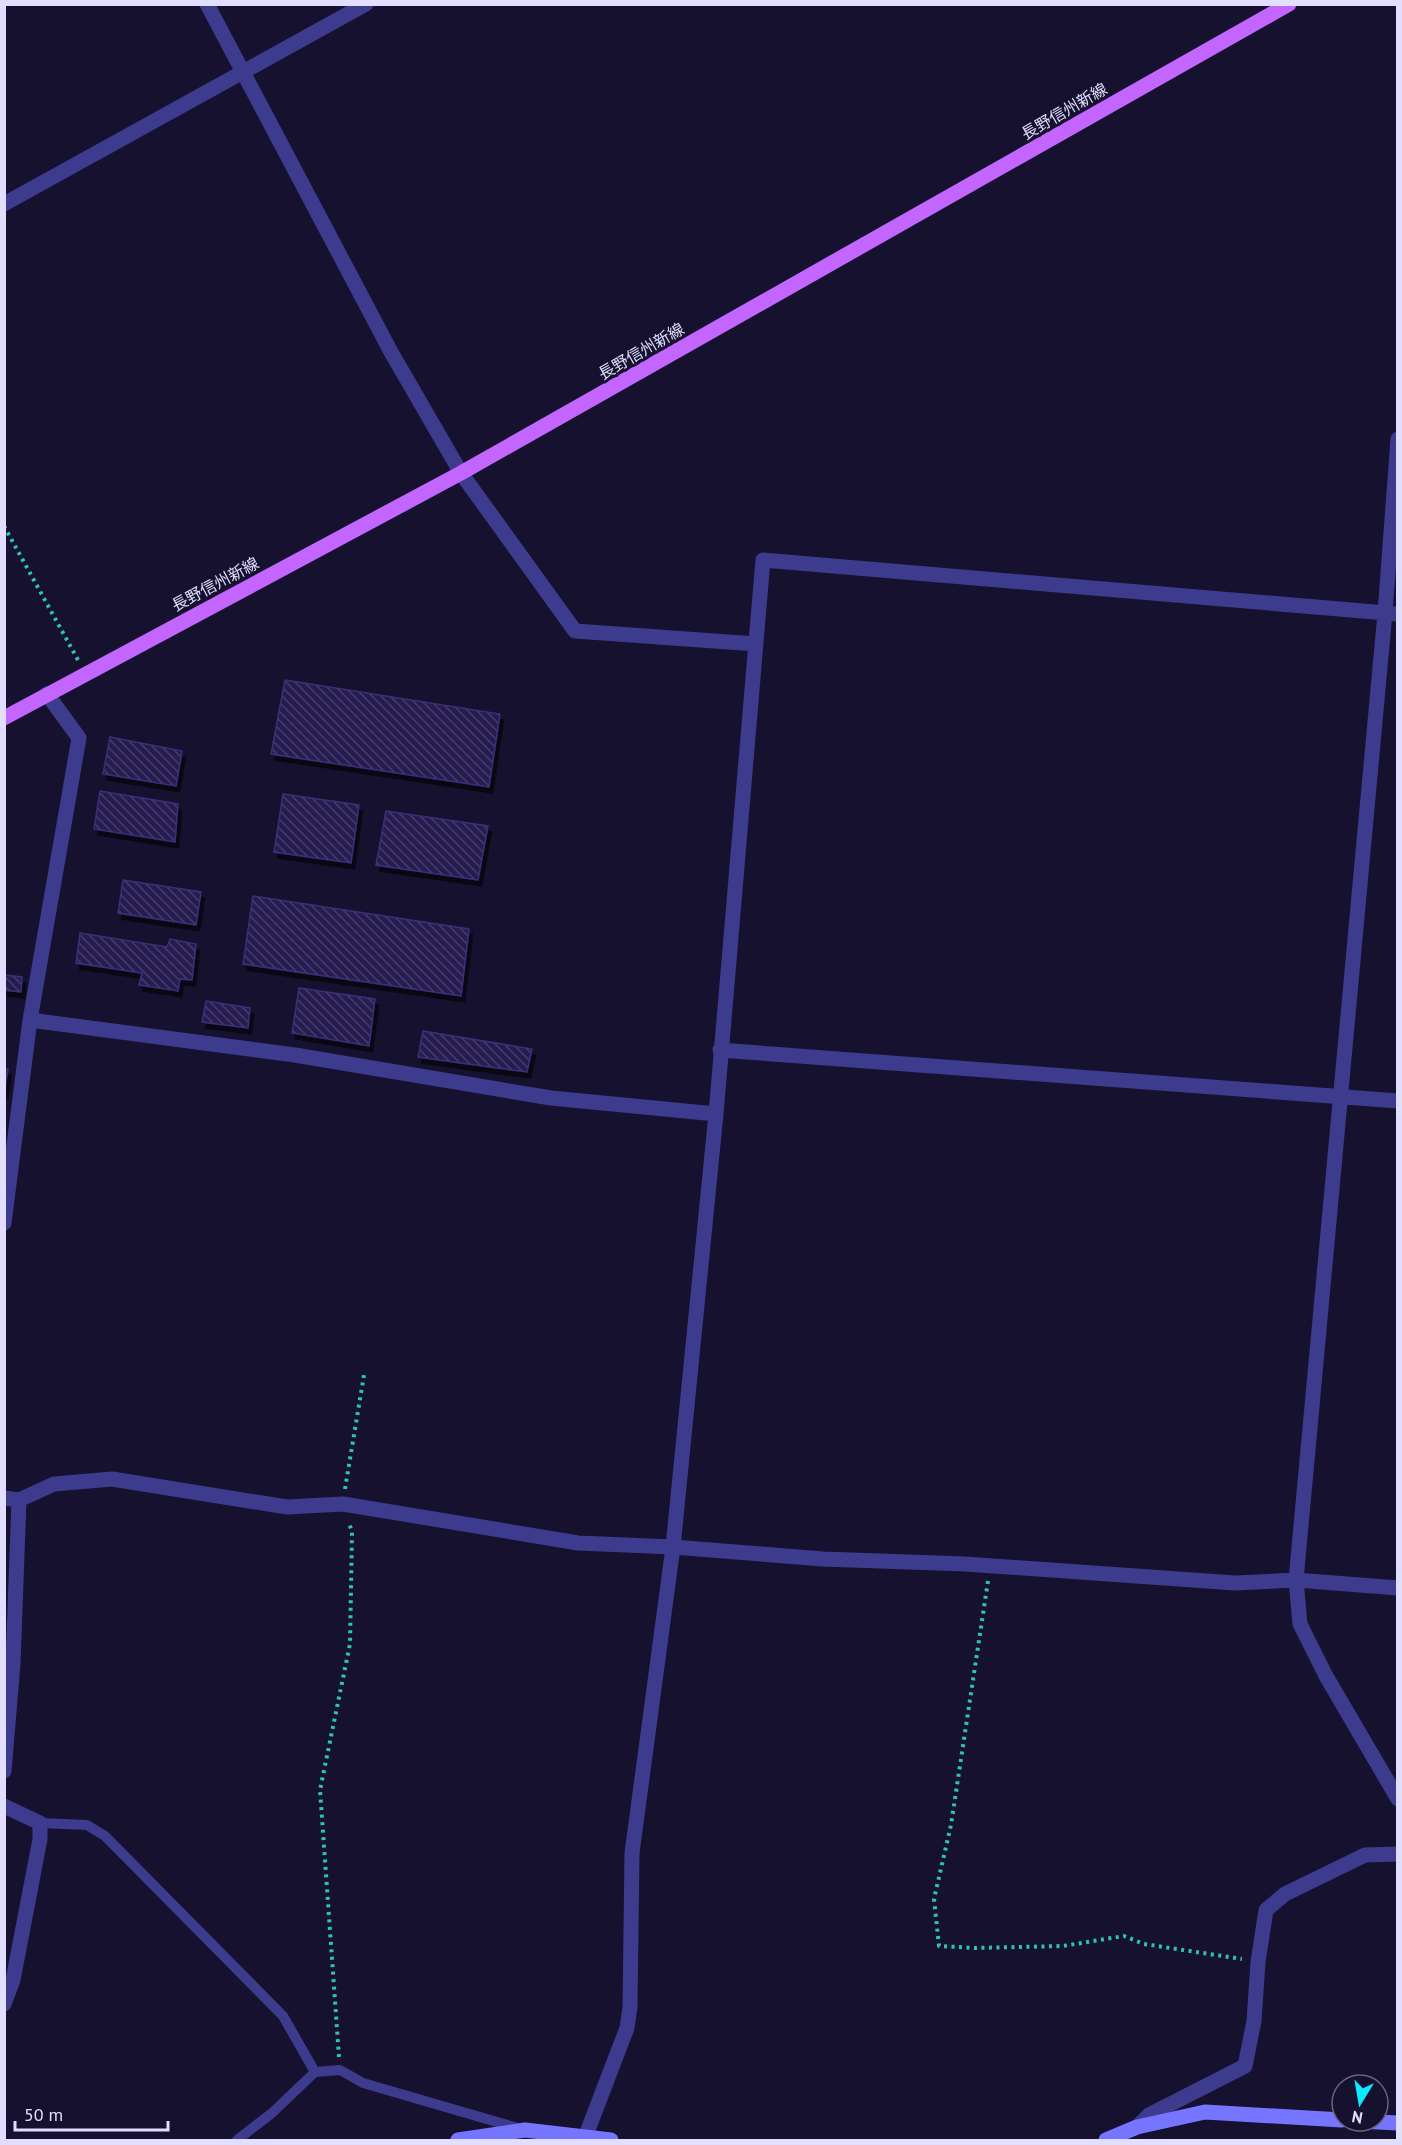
<svg xmlns="http://www.w3.org/2000/svg" width="1402" height="2145" viewBox="0 0 1402 2145" font-family="'PT Sans','Noto Sans JP',sans-serif">
<style>
.building{fill:url(#building-back-hatch);stroke:#3c2e7b;stroke-width:1.5;filter:url(#shadow)}
.lines{fill:none;stroke-linecap:round;stroke-linejoin:round}
.path{stroke:#2ec3b7;stroke-width:4;stroke-dasharray:3 4.5;stroke-linecap:butt}
.lane{stroke:#3d3b8d;stroke-width:10}
.street{stroke:#3d3b8d;stroke-width:15}
.secondary{stroke:#7675ff;stroke-width:15}
.primary{stroke:#c365ff;stroke-width:15}
.labels{text-anchor:middle;stroke-width:6;stroke-linejoin:round;paint-order:stroke}
.street-label{font-size:16px;fill:#e1deff;stroke:#16112e}
</style>
<defs>
<pattern id="building-back-hatch" width="6" height="6" patternUnits="userSpaceOnUse" patternTransform="scale(1.5)"><rect width="6" height="6" fill="#261d4f"/><path d="M-1 5l2 2M0 0l6 6M5-1l2 2" fill="none" stroke="#453d69"/></pattern>
<filter id="shadow"><feDropShadow dx="3.5" dy="6" stdDeviation="0" flood-color="#0009"/></filter>
</defs>
<rect width="100%" height="100%" fill="#16112e"/>
<!-- building -->
<path class="building" d="M 285,680 L 500,714 L 489,787 L 271,754 Z
M 110,737 L 182,751 L 176,786 L 103,774 Z
M 100,791 L 178,804 L 175,842 L 94,829 Z
M 283,794 L 359,805 L 351,863 L 274,852 Z
M 386,811 L 488,826 L 478,880 L 376,865 Z
M 123,880 L 201,892 L 196,925 L 118,913 Z
M 253,896 L 469,929 L 461,996 L 243,964 Z
M 80,933 L 167,947 L 170,939 L 196,944 L 192,980 L 180,979 L 178,991 L 139,985 L 142,973 L 76,963 Z
M 4,975 L 22,977 L 21,992 L 4,990 Z
M 299,988 L 375,999 L 369,1046 L 292,1033 Z
M 206,1001 L 250,1008 L 248,1028 L 202,1022 Z
M 423,1031 L 532,1049 L 527,1072 L 418,1057 Z
M 4,1069 L 8,1069 L 4,1092 Z"/>
<g class="lines">
<!-- path -->
<path class="path" d="M 4,526 L 78,660
M 345,1489 L 364,1375
M 988,1581 L 951,1825 L 934,1899 L 939,1946 L 975,1948 L 1063,1946 L 1124,1936 L 1144,1944 L 1242,1959
M 339,2057 L 320,1790 L 350,1644 L 352,1532 L 349,1523"/>
<!-- lane -->
<path class="lane" d="M 40,1823 L 87,1825 L 105,1836 L 283,2016 L 315,2072 L 340,2070 L 363,2083 L 521,2129
M 237,2140 L 272,2113 L 315,2072"/>
<!-- street -->
<path class="street" d="M 207,4 L 391,352 L 461,473 L 575,631 L 756,644
M 4,204 L 366,4
M 1398,439 L 1385,613 L 1296,1580 L 1300,1624 L 1326,1676 L 1398,1799
M 30,1020 L 295,1055 L 551,1098 L 716,1114
M 720,1050 L 1398,1101
M 4,1223 L 30,1020 L 79,738 L 47,694
M 4,1498 L 19,1500 L 54,1484 L 112,1479 L 287,1507 L 343,1504 L 578,1543 L 673,1547 L 823,1559 L 965,1564 L 1235,1583 L 1296,1580 L 1398,1588
M 4,1771 L 13,1664 L 19,1500
M 4,1806 L 40,1823 L 40,1839 L 13,1980 L 4,2004
M 1137,2127 L 1149,2115 L 1245,2066 L 1254,2021 L 1258,1962 L 1266,1910 L 1285,1894 L 1365,1855 L 1398,1854
M 586,2135 L 627,2028 L 630,2007 L 632,1853 L 673,1547 L 716,1114 L 763,560 L 1398,614"/>
<!-- secondary -->
<path class="secondary" d="M 1358,2121 L 1398,2123
M 458,2140 L 525,2130 L 611,2140
M 1106,2140 L 1137,2127 L 1205,2112 L 1342,2120"/>
<!-- primary -->
<path class="primary" d="M 4,718 L 461,473 L 1289,4"/>
</g>
<g class="labels">
<!-- street labels -->
<g class="street-label">
<text transform="translate(1064 111) rotate(-30)" y="6">長野信州新線</text>
<text transform="translate(641 351) rotate(-30)" y="6">長野信州新線</text>
<text transform="translate(215 584) rotate(-28)" y="6">長野信州新線</text>
</g>
</g>
<!-- border -->
<rect width="1402" height="2145" fill="none" stroke="#e1deff" stroke-width="12"/>
<!-- north arrow -->
<g transform="translate(1360 2103) rotate(191)"><circle r="28" fill="#16112e" stroke="#676382" stroke-width="1.5"/>
<path d="M0-4.5L10 22L0 15L-10 22Z" fill="#0aebff"/>
<text y="-9" font-size="16" font-weight="bold" text-anchor="middle" fill="#e1deff">N</text>
</g>
<!-- scale -->
<path d="M15 2121v9h153v-9" fill="none" stroke="#e1deff" stroke-width="3"/>
<text x="24" y="2121" font-size="18" fill="#e1deff" stroke="#16112e" stroke-width="4.5" paint-order="stroke">50 m</text>
</svg>
